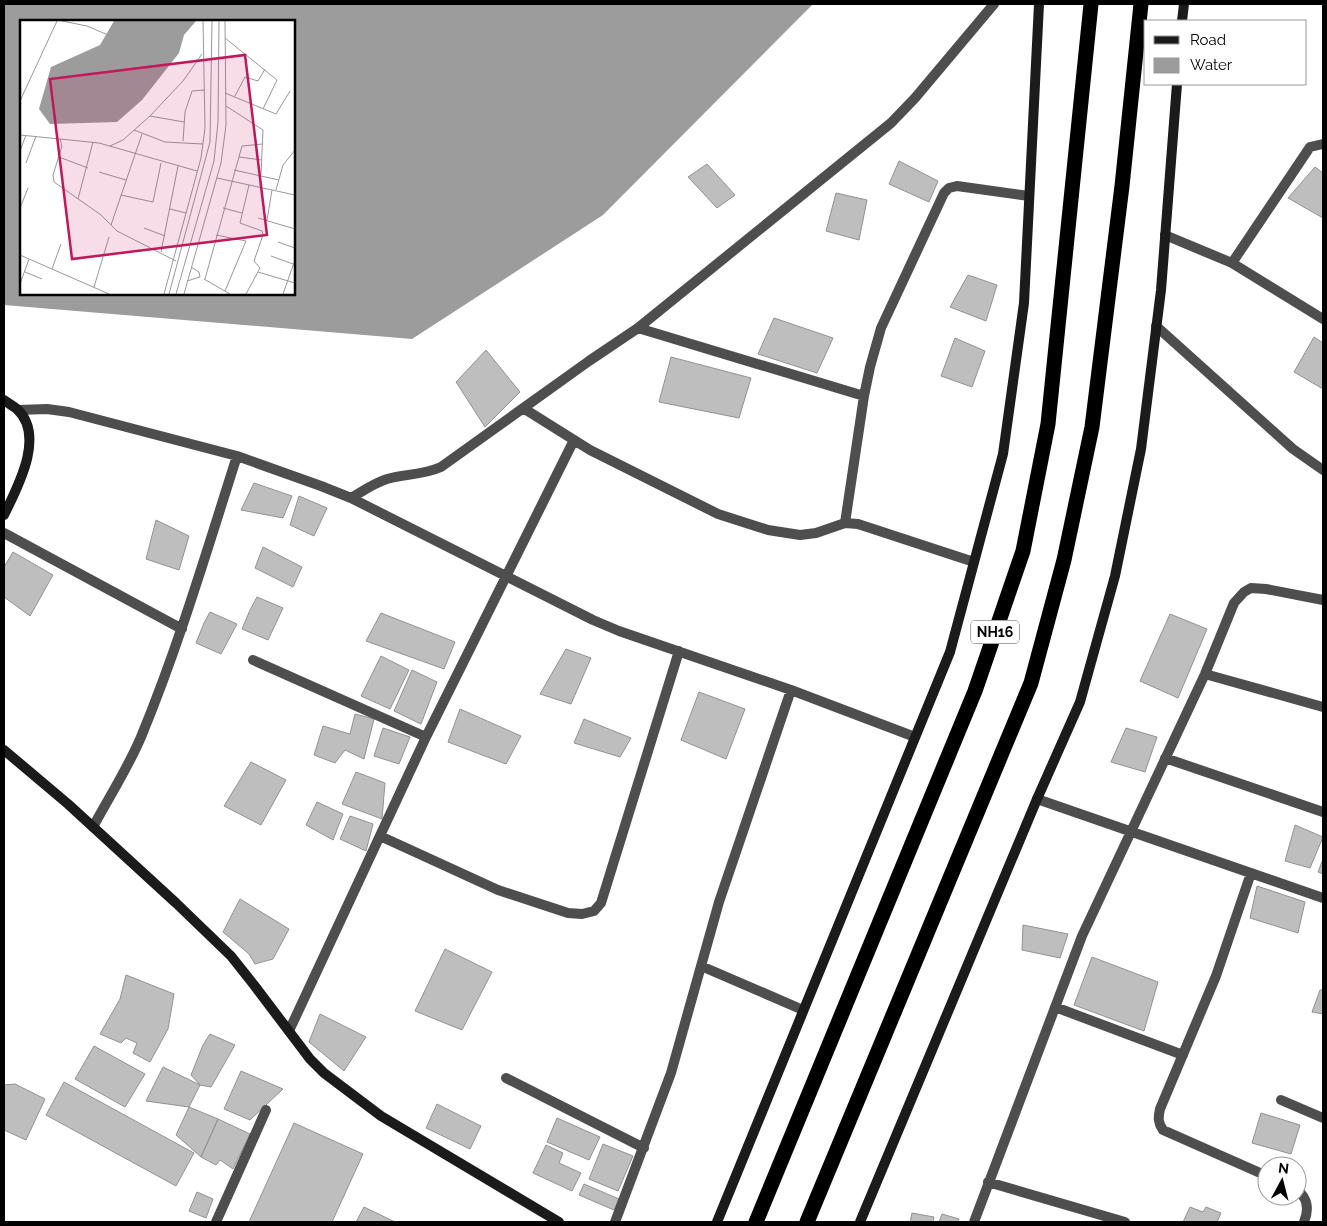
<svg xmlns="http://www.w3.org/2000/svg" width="1327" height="1226" viewBox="0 0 1327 1226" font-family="Raleway,sans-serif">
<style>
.water{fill:#9c9c9c;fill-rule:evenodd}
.building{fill:#bebebe;stroke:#929292}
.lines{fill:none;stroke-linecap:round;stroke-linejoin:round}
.street{stroke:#4e4e4e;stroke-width:10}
.secondary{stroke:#1b1b1b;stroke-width:10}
.highway{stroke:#000;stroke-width:15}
.labels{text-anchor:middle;stroke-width:4;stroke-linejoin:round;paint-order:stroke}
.shield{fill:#fff;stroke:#4c4c4c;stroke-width:1}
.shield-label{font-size:14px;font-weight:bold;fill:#000}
.inset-road{fill:none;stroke:#999;stroke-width:1}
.view{fill:#c2185b;fill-opacity:0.15;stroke:#c2185b;stroke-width:2.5}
.inset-edge{fill:none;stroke:#000;stroke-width:2.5}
</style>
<rect width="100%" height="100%" fill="#fff"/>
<!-- water -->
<path class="water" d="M 4,4 L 813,4 L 603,215 L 412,339 L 4,305 ZM 21,21 L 294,21 L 294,294 L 21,294 Z"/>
<!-- building -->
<path class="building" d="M 899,161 L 938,181 L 929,202 L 889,184 Z
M 707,164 L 735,195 L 717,208 L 688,177 Z
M 1315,167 L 1323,173 L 1323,218 L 1288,198 Z
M 836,193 L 867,200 L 859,240 L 826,231 Z
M 968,275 L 997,285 L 986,321 L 950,307 Z
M 774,318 L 833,338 L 817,373 L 758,354 Z
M 1314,337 L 1323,343 L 1323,389 L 1294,372 Z
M 955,338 L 985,351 L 972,387 L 941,376 Z
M 486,350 L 520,392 L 485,427 L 456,382 Z
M 671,357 L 751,378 L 739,418 L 659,402 Z
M 254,483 L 292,496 L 283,518 L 241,510 Z
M 299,496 L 327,508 L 314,536 L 290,525 Z
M 156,520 L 189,536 L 179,570 L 146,559 Z
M 263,547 L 302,567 L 293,587 L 255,568 Z
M 13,552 L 53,575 L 30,616 L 4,597 L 4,567 Z
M 257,597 L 283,608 L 268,640 L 242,629 L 250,610 Z
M 210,612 L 237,624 L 221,654 L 196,643 L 204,623 Z
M 381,613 L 455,642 L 444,669 L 366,641 Z
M 1170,614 L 1207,629 L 1178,698 L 1140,681 Z
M 566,649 L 591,658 L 571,704 L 540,694 Z
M 381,656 L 409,670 L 390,709 L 361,696 Z
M 412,670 L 437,682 L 421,724 L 394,711 Z
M 699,692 L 745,709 L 726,759 L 681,740 Z
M 460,709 L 521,736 L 506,764 L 448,742 Z
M 355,714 L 374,719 L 364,759 L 345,750 L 335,763 L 314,755 L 323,726 L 350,734 Z
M 584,719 L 631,738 L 620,757 L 574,743 Z
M 383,728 L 410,737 L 399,764 L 374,756 Z
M 1126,728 L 1157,737 L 1145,772 L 1111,762 Z
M 251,762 L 286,780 L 261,825 L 224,806 Z
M 356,772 L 385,783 L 382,819 L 342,804 Z
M 317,802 L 343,814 L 333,840 L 306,825 Z
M 350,816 L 373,824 L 366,851 L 340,839 Z
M 1295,825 L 1323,837 L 1310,868 L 1285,861 Z
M 1323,859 L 1323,874 L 1318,872 Z
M 1257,886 L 1305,902 L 1298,933 L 1250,918 Z
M 240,899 L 289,929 L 273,959 L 255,964 L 249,954 L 223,932 Z
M 1023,925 L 1068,934 L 1060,958 L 1022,950 Z
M 445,949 L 492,972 L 462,1030 L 415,1011 Z
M 1092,957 L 1158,982 L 1144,1031 L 1074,1005 Z
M 126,975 L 174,994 L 168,1029 L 150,1062 L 133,1053 L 137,1043 L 126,1038 L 121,1043 L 100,1034 L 120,999 Z
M 1320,990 L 1323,990 L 1323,1014 L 1312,1012 Z
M 320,1014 L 366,1037 L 344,1071 L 309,1042 Z
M 210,1034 L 235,1045 L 211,1087 L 200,1085 L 191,1075 L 203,1045 Z
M 94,1046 L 145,1074 L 125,1107 L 75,1079 Z
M 163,1067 L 200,1085 L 189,1107 L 146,1101 Z
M 241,1071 L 283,1089 L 250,1120 L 224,1109 Z
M 64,1082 L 194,1153 L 176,1186 L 46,1115 Z
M 15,1084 L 45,1099 L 26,1140 L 4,1130 L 4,1085 Z
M 437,1104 L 481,1126 L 470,1149 L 426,1128 Z
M 189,1107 L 218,1119 L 201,1157 L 176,1135 Z
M 1261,1113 L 1300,1125 L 1291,1154 L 1252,1143 Z
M 557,1118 L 600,1137 L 589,1160 L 547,1142 Z
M 218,1119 L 250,1134 L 233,1169 L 220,1160 L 216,1165 L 201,1157 Z
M 294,1123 L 363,1154 L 332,1222 L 249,1222 Z
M 603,1144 L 633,1156 L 618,1191 L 589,1179 Z
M 546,1145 L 563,1153 L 559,1163 L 581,1173 L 572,1191 L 533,1173 Z
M 584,1184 L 619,1199 L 614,1210 L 579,1195 Z
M 197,1192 L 213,1199 L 206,1218 L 189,1211 Z
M 364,1207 L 395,1222 L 356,1222 Z
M 1190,1207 L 1203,1212 L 1206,1207 L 1221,1213 L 1217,1222 L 1183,1222 Z
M 912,1213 L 934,1217 L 933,1222 L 910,1222 Z
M 942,1214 L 959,1219 L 958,1222 L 939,1222 Z"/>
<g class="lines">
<!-- street -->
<path class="street" d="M 1165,235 L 1232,263 L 1323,319
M 1232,263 L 1310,147 L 1323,144
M 1156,326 L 1293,449 L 1323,470
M 638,328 L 864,396
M 523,408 L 590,450 L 718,514 L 768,530 L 800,535 L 816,533 L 845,523 L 858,524 L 974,562
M 18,410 L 47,409 L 69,412 L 237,456 L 321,486 L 351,498 L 593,620 L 619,631 L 791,690 L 915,737
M 351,498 C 363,491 374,483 387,479 C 405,474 423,475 441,467 L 589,361 L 638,328 L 891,123 L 915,98 L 994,4
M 845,523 L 864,396 L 870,367 L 881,328 L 944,193 L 949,188 L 957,186 L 1029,196
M 4,533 L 182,629
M 253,660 L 426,737
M 1205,674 L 1323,707
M 1165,758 L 1323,812
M 1037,799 L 1323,898
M 93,827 C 109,797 128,768 141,737 C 179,645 207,550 237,456
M 380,836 L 498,890 L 568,913 L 582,914 L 594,911 L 601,903 L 679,651
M 1251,873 L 1216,976 L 1160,1109 C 1158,1118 1158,1123 1163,1130 L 1267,1176
M 701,966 L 803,1010
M 1055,1007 L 1183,1055
M 289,1031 L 426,737 L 574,440
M 506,1078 L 644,1148
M 1281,1100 L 1323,1118
M 988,1182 L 1125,1222
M 1297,1190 C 1308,1198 1309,1210 1304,1222
M 216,1222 L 266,1110
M 615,1222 L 671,1073 L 719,902 L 791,690
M 974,1222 L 1082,936 L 1205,674 L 1234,603 L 1244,592 L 1251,588 L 1266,589 L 1323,600"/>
<!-- secondary -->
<path class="secondary" d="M 1182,21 L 1184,4
M 4,400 C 8,403 13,406 17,409 C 46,436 17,488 4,515
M 4,750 L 68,804 L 176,903 L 231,956 L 254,985 L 310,1059 L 324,1073 L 381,1116 L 559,1222
M 717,1222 L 950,652 L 1003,454 L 1024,303 L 1039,4
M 860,1222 L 1037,799 L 1080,702 L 1115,576 L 1141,449 L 1161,290 L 1177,84"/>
<!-- highway -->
<path class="highway" d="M 756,1222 L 975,691 L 1023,551 L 1048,424 L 1091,4
M 807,1222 L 1031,683 L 1064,560 L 1092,427 L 1122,186 L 1141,4"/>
</g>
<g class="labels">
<!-- shield labels -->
<rect class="shield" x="971" y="620.5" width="48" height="23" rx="4"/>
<g class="shield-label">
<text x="995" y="637">NH16</text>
</g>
</g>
<!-- overview -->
<g transform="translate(20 20)">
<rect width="275" height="275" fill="#fff"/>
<path d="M 94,1 L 176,1 L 164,15 L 159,33 L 122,80 L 97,102 L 30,104 L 19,89 L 31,47 L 80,25 Z" fill="#9c9c9c"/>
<path class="inset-road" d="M 42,1 L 67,6 L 88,15M 205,18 L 257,60 L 243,89M 205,73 L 256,94 L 270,71M 215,76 L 225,57 L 238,61 L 245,49M 0,81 L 37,1M 206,86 L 243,110 L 241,155M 130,96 L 164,102M 114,110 L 145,122 L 183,124M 0,115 L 40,119 L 42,126 L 33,155 L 34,162 L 81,195 L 97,211 L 156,241M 40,119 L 79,123 L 177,151M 163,121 L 165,92 L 172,71 L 185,70M 90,126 L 103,120 L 130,96 L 163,61 L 182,34M 0,131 L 6,115M 39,137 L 68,148M 219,137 L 242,140M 6,143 L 16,116M 214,150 L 259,160M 79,152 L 106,160M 197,158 L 275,175M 256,170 L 263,145 L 275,130M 101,175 L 133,182 L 141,143M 58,179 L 73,122M 0,188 L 8,168M 203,188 L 222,193M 150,189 L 166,193M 238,198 L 275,209M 247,200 L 252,170M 91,205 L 122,114M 124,208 L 145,216M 196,215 L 226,221 L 205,271M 258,222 L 275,228M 141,232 L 158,146M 0,235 L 89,274M 251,236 L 273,244M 32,249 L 41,224M 5,252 L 22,259M 238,252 L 275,263M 184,259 L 210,274M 185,259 L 222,126 L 243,124M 167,261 L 180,257 L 179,252 L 171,247M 0,264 L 9,239M 74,267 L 89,217M 144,274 L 181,138 L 185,108 L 183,1M 149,274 L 190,122 L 192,1M 156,274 L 194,141 L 198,102 L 199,1M 164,274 L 201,143 L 206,105 L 205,1M 226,274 L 240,248 L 234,241 L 243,215 L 242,211 L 220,203 L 229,165M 263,274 L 275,240"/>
<path class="view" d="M 225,35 L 247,215 L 52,239 L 30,59 Z"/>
<rect width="275" height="275" class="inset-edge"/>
</g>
<!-- border -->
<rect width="1327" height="1226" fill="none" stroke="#000000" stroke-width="10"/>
<!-- legend -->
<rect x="1144" y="20" width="162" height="65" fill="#ffffff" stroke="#999999"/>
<rect x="1154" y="36" width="25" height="8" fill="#1b1b1b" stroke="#999999"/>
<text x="1190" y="45" font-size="15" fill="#000000">Road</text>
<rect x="1154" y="58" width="25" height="15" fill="#9c9c9c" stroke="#999999"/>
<text x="1190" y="70" font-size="15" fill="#000000">Water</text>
<!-- north arrow -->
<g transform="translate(1282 1181) rotate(7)"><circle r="24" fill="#ffffff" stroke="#999999"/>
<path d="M0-4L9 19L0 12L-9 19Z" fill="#000000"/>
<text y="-8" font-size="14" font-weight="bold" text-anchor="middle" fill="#000000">N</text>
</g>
</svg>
